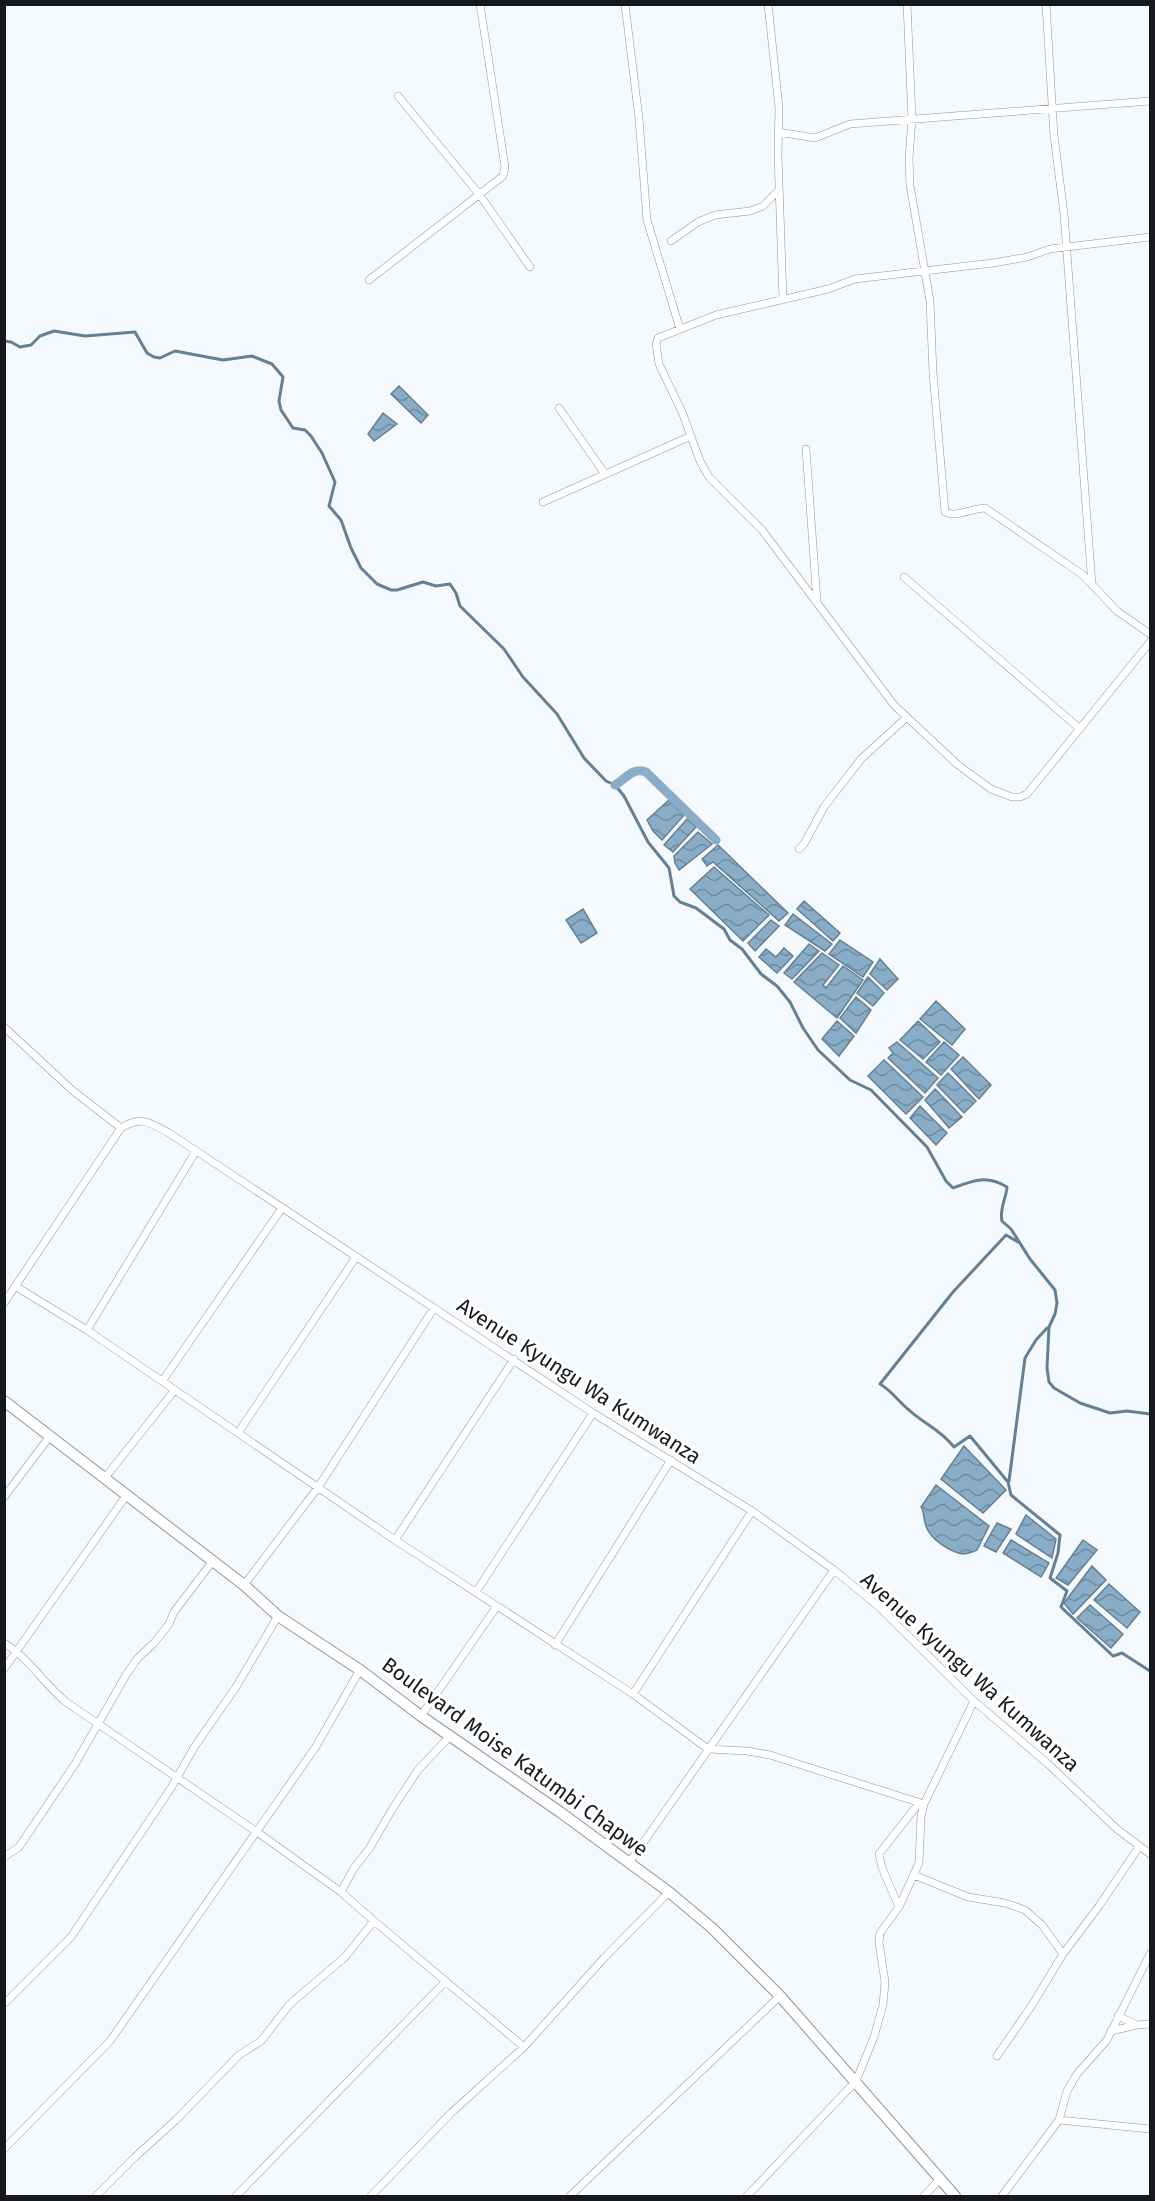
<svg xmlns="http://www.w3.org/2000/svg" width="1155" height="2201" viewBox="0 0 1155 2201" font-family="'Fira Sans',sans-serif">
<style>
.water{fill:url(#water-waves);stroke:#668093;stroke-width:1.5}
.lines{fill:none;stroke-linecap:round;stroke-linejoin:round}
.stream{stroke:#668093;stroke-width:3}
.canal{stroke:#89adc7;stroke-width:9}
.street-casing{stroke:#90959b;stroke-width:8}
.secondary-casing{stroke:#90959b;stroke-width:12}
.street{stroke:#fff;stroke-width:7}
.secondary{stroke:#fff;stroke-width:10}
.labels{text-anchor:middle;stroke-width:6;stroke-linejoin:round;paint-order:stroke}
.street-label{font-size:21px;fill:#16181b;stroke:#fff}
</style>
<defs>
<pattern id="water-waves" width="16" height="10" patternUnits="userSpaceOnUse" patternTransform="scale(1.5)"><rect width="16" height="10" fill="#89adc7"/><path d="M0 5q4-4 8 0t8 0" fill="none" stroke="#6f8ca1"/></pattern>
</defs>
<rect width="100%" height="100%" fill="#f4f9fe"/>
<!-- water -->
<path class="water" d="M 399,386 L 428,415 L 421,423 L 391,394 Z
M 383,413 L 397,424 L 374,441 L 368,434 Z
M 669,800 L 684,815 L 662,840 L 653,831 L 647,820 Z
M 687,819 L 696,827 L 673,852 L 664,845 Z
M 698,832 L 712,844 L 679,870 L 675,863 L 674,856 Z
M 718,845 L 788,913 L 779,921 L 713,862 L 707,866 L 702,859 Z
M 714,867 L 769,915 L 743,941 L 690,889 Z
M 804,901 L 840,933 L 833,941 L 797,909 Z
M 583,909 L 597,933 L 581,943 L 566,920 Z
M 793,914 L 832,944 L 825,951 L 785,925 Z
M 771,920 L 779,926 L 755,951 L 748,943 Z
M 840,940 L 873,962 L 863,977 L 829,954 Z
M 809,944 L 819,951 L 792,979 L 784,973 Z
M 784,948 L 793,956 L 777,973 L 759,957 L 766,949 L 776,957 Z
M 822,953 L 839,965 L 823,985 L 826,988 L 843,966 L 863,980 L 837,1018 L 794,982 Z
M 880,959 L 898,979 L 887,990 L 870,974 Z
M 868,977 L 884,993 L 873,1006 L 857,993 Z
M 856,997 L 871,1010 L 856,1033 L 840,1018 Z
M 936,1001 L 965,1029 L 952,1045 L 920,1019 Z
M 837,1021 L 854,1036 L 839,1056 L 822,1039 Z
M 918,1021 L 940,1042 L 923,1059 L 900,1040 Z
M 897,1042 L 938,1078 L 925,1093 L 888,1058 L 893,1053 L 889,1048 Z
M 944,1042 L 959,1055 L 941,1075 L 926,1062 Z
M 963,1057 L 991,1085 L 979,1099 L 951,1069 Z
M 884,1060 L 923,1097 L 906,1114 L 868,1076 Z
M 948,1073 L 976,1101 L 964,1113 L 937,1085 Z
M 935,1089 L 962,1117 L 949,1128 L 925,1100 Z
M 920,1106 L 947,1133 L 936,1145 L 910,1118 Z
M 964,1446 L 1006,1490 L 983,1513 L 941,1479 Z
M 936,1485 L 989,1526 L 977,1550 C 972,1552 968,1554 963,1554 C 950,1552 930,1539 926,1526 C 923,1519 925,1513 921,1507 Z
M 1026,1515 L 1056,1539 L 1052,1558 L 1016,1534 Z
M 997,1523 L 1011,1529 L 996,1552 L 984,1546 Z
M 1011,1540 L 1049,1563 L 1041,1577 L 1003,1553 Z
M 1083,1540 L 1097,1550 L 1068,1585 L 1056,1578 Z
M 1092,1566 L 1106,1580 L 1073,1614 L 1064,1603 Z
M 1109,1584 L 1140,1612 L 1127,1628 L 1094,1600 Z
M 1090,1605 L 1123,1634 L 1111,1648 L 1077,1618 Z"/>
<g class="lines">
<!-- stream -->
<path class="stream" d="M 4,341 L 11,342 L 20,347 L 31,345 L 40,336 L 54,331 L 85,336 L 135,332 L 147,353 L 154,357 L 160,358 L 175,351 L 223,360 L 252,356 L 272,364 L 283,377 L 279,401 L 281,410 L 293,428 L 305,430 L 311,436 L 322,453 L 335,482 L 329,506 L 341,520 L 351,548 L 361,568 L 377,584 L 391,590 L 397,590 L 423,582 L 436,586 L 450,584 L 456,593 L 460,606 L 504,649 L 523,677 L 557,714 L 584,758 L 606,781 L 615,785 L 624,796 L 648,842 L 669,868 L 674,896 L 680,902 L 696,908 L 724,929 L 730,940 L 742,949 L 761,974 L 777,986 L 790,1002 L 803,1028 L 818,1050 L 850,1080 L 871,1090 L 927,1147 L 946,1181 L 953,1188 C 974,1180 987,1175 1007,1187 C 1006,1199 999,1210 1002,1221 L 1011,1229 L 1030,1259 L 1055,1290 L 1057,1303 L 1055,1314 L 1049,1327 L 1047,1368 L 1049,1382 L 1054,1388 L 1080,1403 L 1110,1413 L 1127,1411 L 1150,1414
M 1018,1242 L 1006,1235 L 953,1292 L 880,1384 C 892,1391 898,1401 909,1410 C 924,1424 940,1429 954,1447 L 970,1436 L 1008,1482 L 1011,1495 L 1060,1535 L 1058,1553 L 1050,1578 L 1067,1591 L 1061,1607 L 1113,1656 L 1122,1653 L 1150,1671
M 1009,1481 L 1025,1358 L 1036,1340 L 1047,1328"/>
<!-- canal -->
<path class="canal" d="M 615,785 C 626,779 632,767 646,772 L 716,840"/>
<!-- street casing -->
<g class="street-casing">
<path id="street" d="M 625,4 L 639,119 L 647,220 L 680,329
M 768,4 L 779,108 L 778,155 L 783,300
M 907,4 L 912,119 L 909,158 L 910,185 L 930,301 L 933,373 L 945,512 C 956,518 973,508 985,508 L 1083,575 L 1117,611 L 1150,634
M 1046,4 L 1054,136 L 1064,214 L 1092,585
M 398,96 L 479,194 L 530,267
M 778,132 L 815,138 L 850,124 L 1150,101
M 1150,237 L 1050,249 L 1027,257 L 993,263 L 855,279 L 828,289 L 716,315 L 658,338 L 656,344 L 659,364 L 682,412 L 700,461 L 709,477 L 762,530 L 894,705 L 958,765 L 991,789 L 1012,797 L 1020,797 L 1027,794 L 1150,642
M 671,241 L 698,222 L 715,215 L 750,211 L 763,206 L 779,190
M 369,280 L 503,176 L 505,167 L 480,4
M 559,408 L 605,474
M 806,449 L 817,602
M 543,502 L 691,436
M 904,577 L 1080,729
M 799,849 L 804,844 L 824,807 L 861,759 L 907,717
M 4,1027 L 72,1090 L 121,1128
M 15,1286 L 87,1330 L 395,1540 L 633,1694 L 708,1749 L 747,1751 L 770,1755 L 924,1804
M 4,1303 L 121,1128 C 142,1115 150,1123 169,1133 L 593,1413 L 752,1511 L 834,1570 L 878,1606 L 974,1701 L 1047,1763 L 1117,1829 L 1150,1854
M 87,1330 L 196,1151
M 163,1380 L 282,1208
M 238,1433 L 356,1257
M 104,1479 L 174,1391
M 4,1497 L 50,1436
M 395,1540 L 514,1359
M 244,1585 L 319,1486 L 434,1308
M 476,1592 L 593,1413
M 4,1643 C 29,1658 44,1684 66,1702 L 257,1832 L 341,1892
M 555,1645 L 671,1460
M 4,1669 L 126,1496
M 633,1694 L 752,1511
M 421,1716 L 497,1606
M 4,1857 L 19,1847 L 75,1764 L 126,1675 L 137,1659 L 154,1643 L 169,1624 L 174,1612 L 212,1562
M 629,1863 L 834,1570
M 914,1875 L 968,1897 L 1005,1903 L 1025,1910 L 1042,1925 L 1063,1954
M 899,1907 L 882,1868 L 879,1854 L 919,1803
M 374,1921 L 524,2047
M 4,2004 L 71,1937 L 171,1788 L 195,1746 L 236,1687 L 278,1616
M 1118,2016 L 1137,2025
M 1111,2031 L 1137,2025 L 1150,2024
M 997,2056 L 1032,2005 L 1063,1954 L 1099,1906 L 1139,1847
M 1059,2120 L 1150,2129
M 4,2149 L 110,2041 L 315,1748 L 360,1670
M 96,2196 L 135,2157 L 176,2120 L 239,2055 L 261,2041 L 290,2004 L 345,1957 L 374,1921 L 341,1892 L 354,1868 L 369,1849 L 393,1808 L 418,1770 L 450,1736
M 236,2196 L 446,1981
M 371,2196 L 451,2113 L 524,2047 L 604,1958 L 669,1892
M 570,2196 L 780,1996
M 747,2196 L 856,2081 L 874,2037 L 883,2005 L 885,1982 L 879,1942 L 880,1933 L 899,1907 L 919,1863 L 921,1816 L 924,1804 L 974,1701
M 924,2196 L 940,2179
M 1002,2196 L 1059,2120 L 1067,2091 L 1077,2074 L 1107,2040 L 1150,1954"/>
</g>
<!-- secondary casing -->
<g class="secondary-casing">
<path id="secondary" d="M 4,1401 L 244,1585 L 278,1616 L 360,1670 L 421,1716 L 560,1812 L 669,1892 L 712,1928 L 780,1996 L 955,2196"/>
</g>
<!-- street -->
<use href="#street" class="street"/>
<!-- secondary -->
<use href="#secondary" class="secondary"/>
</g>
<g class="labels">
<!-- street labels -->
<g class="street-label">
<text transform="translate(579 1381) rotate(33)" y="7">Avenue Kyungu Wa Kumwanza</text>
<text transform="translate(970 1672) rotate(42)" y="7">Avenue Kyungu Wa Kumwanza</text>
<text transform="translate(515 1757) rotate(36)" y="7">Boulevard Moise Katumbi Chapwe</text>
</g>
</g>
<!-- border -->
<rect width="1155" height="2201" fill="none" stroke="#16181b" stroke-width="12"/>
</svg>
